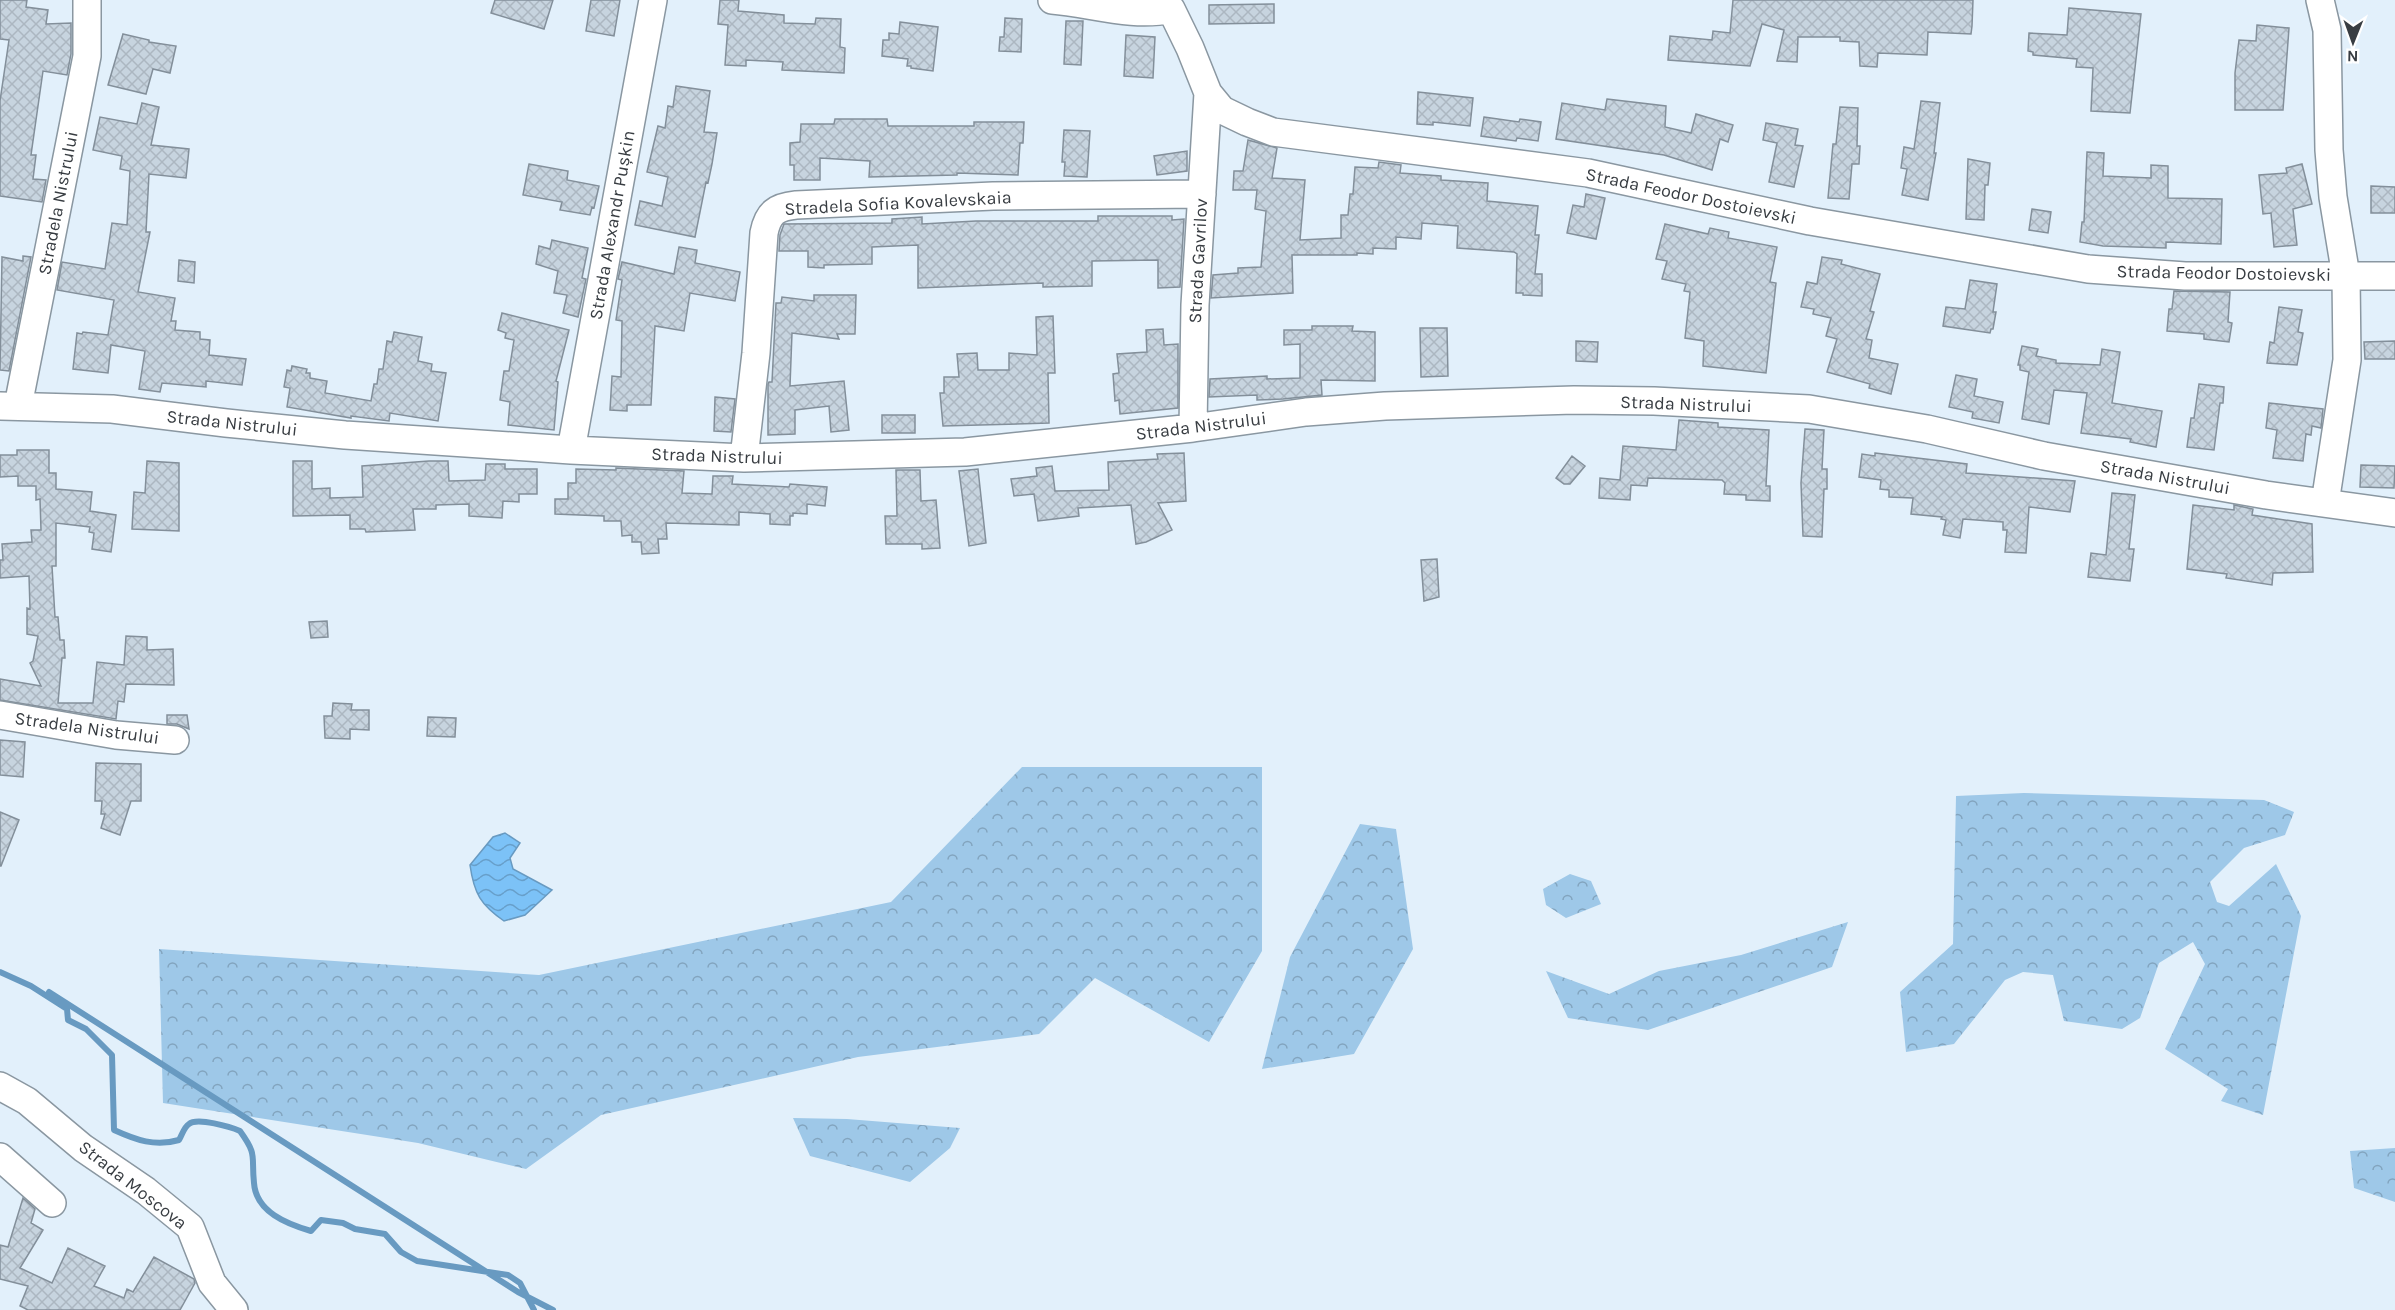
<svg xmlns="http://www.w3.org/2000/svg" width="2395" height="1310" viewBox="0 0 2395 1310" font-family="Karla,sans-serif">
<style>
.forest{fill:url(#forest-crowns)}
.water{fill:url(#water-waves);stroke:#689ac1;stroke-width:1.5}
.lines{fill:none;stroke-linecap:round;stroke-linejoin:round}
.stream{stroke:#689ac1;stroke-width:6}
.building{fill:url(#building-cross-hatch);stroke:#838f9a;stroke-width:1.5}
.minor-casing{stroke:#8a97a1;stroke-width:30}
.minor{stroke:#fff;stroke-width:27}
.labels{text-anchor:middle;stroke-width:4.5;stroke-linejoin:round;paint-order:stroke}
.street-label{font-size:18px;fill:#383d42;stroke:#fff}
</style>
<defs>
<pattern id="forest-crowns" width="20" height="18" patternUnits="userSpaceOnUse" patternTransform="scale(1.5)"><rect width="20" height="18" fill="#9ec8e8"/><path d="M2 6a3 3 0 1 1 6 0M12 15a3 3 0 1 1 6 0" fill="none" stroke="#82a4be"/></pattern>
<pattern id="water-waves" width="16" height="10" patternUnits="userSpaceOnUse" patternTransform="scale(1.5)"><rect width="16" height="10" fill="#7cc2f7"/><path d="M0 5q4-4 8 0t8 0" fill="none" stroke="#679fca"/></pattern>
<pattern id="building-cross-hatch" width="8" height="8" patternUnits="userSpaceOnUse" patternTransform="scale(1.5)"><rect width="8" height="8" fill="#c7d4df"/><path d="M0 0l8 8M0 8l8-8" fill="none" stroke="#acb7c1"/></pattern>
</defs>
<rect width="100%" height="100%" fill="#e2f0fb"/>
<!-- forest -->
<path class="forest" d="M 1022,767 L 1262,767 L 1262,951 L 1209,1042 L 1095,978 L 1039,1034 L 858,1057 L 601,1115 L 526,1169 L 418,1143 L 163,1103 L 159,949 L 539,975 L 891,902 Z
M 2024,793 L 2264,800 L 2294,812 L 2285,835 L 2244,848 L 2210,882 L 2217,902 L 2229,906 L 2276,864 L 2301,916 L 2263,1115 L 2221,1101 L 2228,1089 L 2165,1049 L 2205,964 L 2193,942 L 2159,963 L 2140,1018 L 2122,1029 L 2064,1021 L 2053,975 L 2023,972 L 2005,980 L 1954,1044 L 1906,1052 L 1900,992 L 1953,944 L 1956,796 Z
M 1360,824 L 1396,829 L 1413,949 L 1354,1054 L 1262,1069 L 1290,957 Z
M 1570,874 L 1591,881 L 1601,904 L 1566,918 L 1546,905 L 1543,889 Z
M 1848,922 L 1832,967 L 1648,1030 L 1568,1018 L 1546,971 L 1609,994 L 1659,971 L 1741,955 Z
M 793,1118 L 847,1119 L 960,1128 L 950,1148 L 910,1182 L 810,1156 Z
M 2395,1148 L 2395,1202 L 2354,1188 L 2350,1151 Z"/>
<!-- water -->
<path class="water" d="M 505,833 L 520,843 L 510,858 L 513,869 L 552,890 L 525,915 L 504,921 C 481,905 474,894 470,865 L 493,837 Z"/>
<g class="lines">
<!-- stream -->
<path class="stream" d="M 0,972 L 31,986 L 67,1009 L 68,1020 L 86,1029 L 112,1055 L 114,1130 C 136,1140 155,1147 179,1140 C 182,1135 184,1127 189,1124 C 197,1117 231,1127 240,1131 C 258,1156 251,1155 254,1183 C 256,1212 287,1224 311,1231 L 321,1220 L 343,1223 L 355,1229 L 385,1234 L 401,1252 L 417,1261 L 508,1275 L 520,1283 L 534,1310
M 49,992 L 518,1292 L 553,1310"/>
</g>
<!-- building -->
<path class="building" d="M 0,0 L 27,0 L 26,7 L 48,10 L 46,24 L 71,23 L 71,54 L 67,75 L 43,71 L 31,155 L 36,155 L 33,179 L 46,180 L 42,202 L 0,196 L 0,101 L 9,40 L 0,39 Z
M 495,0 L 553,0 L 544,29 L 491,13 Z
M 591,0 L 620,0 L 614,36 L 586,31 Z
M 720,0 L 739,0 L 738,11 L 784,15 L 784,23 L 815,24 L 816,18 L 841,19 L 840,47 L 845,48 L 844,73 L 782,70 L 783,62 L 746,60 L 746,66 L 725,65 L 728,25 L 718,24 Z
M 1733,0 L 1973,0 L 1972,26 L 1971,34 L 1928,32 L 1927,55 L 1878,53 L 1877,67 L 1860,66 L 1859,42 L 1840,41 L 1840,37 L 1798,37 L 1797,62 L 1777,61 L 1784,30 L 1762,24 L 1750,66 L 1668,60 L 1670,36 L 1712,40 L 1713,31 L 1730,33 Z
M 1274,4 L 1274,23 L 1209,24 L 1209,5 Z
M 2069,8 L 2141,14 L 2130,113 L 2091,111 L 2093,68 L 2076,67 L 2077,59 L 2033,55 L 2033,52 L 2028,51 L 2029,33 L 2067,35 Z
M 1005,18 L 1022,19 L 1021,52 L 999,51 L 1000,37 L 1004,37 Z
M 1066,21 L 1083,21 L 1081,65 L 1064,64 Z
M 900,22 L 938,27 L 933,71 L 911,68 L 911,66 L 907,66 L 908,59 L 882,56 L 883,40 L 889,40 L 889,33 L 899,34 Z
M 2257,25 L 2289,28 L 2283,110 L 2235,110 L 2235,73 L 2239,40 L 2256,41 Z
M 123,34 L 149,40 L 149,42 L 176,46 L 170,73 L 153,69 L 146,94 L 108,85 Z
M 1126,35 L 1155,37 L 1153,78 L 1124,76 Z
M 676,86 L 710,91 L 704,132 L 717,133 L 712,164 L 708,183 L 706,182 L 695,237 L 635,225 L 640,201 L 662,206 L 668,177 L 647,172 L 658,126 L 665,128 L 668,106 L 673,107 Z
M 1418,92 L 1473,98 L 1470,126 L 1433,122 L 1433,125 L 1417,124 Z
M 1607,99 L 1666,106 L 1665,127 L 1691,133 L 1696,114 L 1733,125 L 1728,142 L 1720,139 L 1712,170 L 1664,155 L 1556,139 L 1562,103 L 1605,110 Z
M 1921,101 L 1940,103 L 1934,153 L 1936,153 L 1928,200 L 1902,195 L 1907,169 L 1901,168 L 1904,147 L 1914,149 Z
M 142,103 L 159,107 L 151,145 L 189,149 L 186,178 L 149,174 L 146,232 L 150,232 L 138,292 L 175,298 L 171,321 L 176,321 L 175,330 L 200,332 L 200,339 L 210,340 L 209,355 L 246,359 L 242,385 L 206,381 L 206,387 L 162,383 L 160,392 L 139,389 L 145,351 L 111,345 L 108,373 L 73,369 L 77,333 L 82,334 L 83,332 L 108,335 L 114,300 L 57,290 L 62,262 L 105,269 L 112,223 L 127,225 L 130,171 L 120,169 L 122,156 L 93,150 L 100,117 L 137,124 Z
M 1840,107 L 1858,108 L 1857,146 L 1860,146 L 1859,164 L 1852,164 L 1849,199 L 1828,198 L 1833,144 L 1836,144 Z
M 1484,117 L 1519,122 L 1520,119 L 1541,122 L 1538,141 L 1517,138 L 1516,141 L 1481,136 Z
M 835,119 L 887,119 L 888,126 L 974,126 L 974,122 L 1024,122 L 1023,143 L 1020,143 L 1018,175 L 957,173 L 957,175 L 869,177 L 870,161 L 820,158 L 820,180 L 794,180 L 794,165 L 790,165 L 790,143 L 800,142 L 801,124 L 834,124 Z
M 1766,123 L 1798,129 L 1795,145 L 1803,146 L 1794,187 L 1769,182 L 1777,143 L 1763,140 Z
M 1064,130 L 1090,131 L 1087,177 L 1064,176 L 1065,162 L 1062,162 Z
M 1248,140 L 1277,148 L 1272,178 L 1305,180 L 1300,240 L 1341,238 L 1341,215 L 1348,215 L 1350,194 L 1353,194 L 1355,167 L 1378,168 L 1379,162 L 1401,165 L 1400,173 L 1441,176 L 1441,180 L 1488,183 L 1487,201 L 1538,206 L 1535,235 L 1539,235 L 1535,274 L 1542,274 L 1542,296 L 1523,295 L 1523,293 L 1516,293 L 1517,254 L 1514,252 L 1457,248 L 1458,226 L 1422,223 L 1421,239 L 1396,237 L 1396,249 L 1373,248 L 1373,254 L 1357,253 L 1357,255 L 1292,255 L 1293,293 L 1211,298 L 1213,275 L 1238,273 L 1238,268 L 1261,267 L 1266,211 L 1255,209 L 1257,190 L 1233,190 L 1234,171 L 1243,171 Z
M 1187,151 L 1187,171 L 1157,175 L 1154,156 Z
M 2087,152 L 2104,153 L 2103,176 L 2151,178 L 2151,165 L 2168,166 L 2168,198 L 2222,199 L 2221,244 L 2166,242 L 2166,248 L 2103,246 L 2080,242 L 2082,222 L 2084,222 Z
M 1968,159 L 1990,163 L 1988,185 L 1985,185 L 1984,220 L 1966,219 Z
M 529,164 L 568,171 L 567,180 L 599,186 L 594,208 L 592,207 L 590,215 L 560,210 L 562,202 L 523,195 Z
M 2302,164 L 2312,204 L 2293,209 L 2297,245 L 2274,247 L 2271,213 L 2263,214 L 2259,175 L 2287,173 L 2286,168 Z
M 2371,186 L 2395,187 L 2395,213 L 2371,213 Z
M 1586,194 L 1605,198 L 1596,239 L 1567,233 L 1573,205 L 1584,207 Z
M 2032,209 L 2051,212 L 2048,233 L 2029,230 Z
M 1098,216 L 1172,216 L 1172,220 L 1184,219 L 1180,287 L 1158,288 L 1158,260 L 1092,261 L 1092,286 L 1043,287 L 1043,283 L 918,288 L 918,245 L 872,247 L 872,264 L 824,265 L 824,268 L 808,267 L 808,251 L 779,251 L 780,235 L 784,224 L 892,223 L 892,219 L 922,217 L 922,224 L 976,221 L 1098,221 Z
M 1665,224 L 1708,234 L 1710,228 L 1729,232 L 1728,238 L 1777,247 L 1770,282 L 1776,283 L 1766,373 L 1703,366 L 1704,341 L 1685,338 L 1690,292 L 1684,291 L 1686,284 L 1662,279 L 1667,261 L 1656,259 Z
M 552,240 L 588,248 L 582,278 L 586,279 L 578,317 L 563,313 L 567,295 L 554,293 L 558,271 L 536,264 L 539,246 L 550,249 Z
M 679,247 L 697,250 L 695,263 L 740,272 L 735,301 L 690,293 L 684,331 L 655,326 L 651,405 L 627,405 L 627,411 L 610,410 L 612,376 L 621,377 L 622,321 L 616,320 L 622,280 L 618,279 L 622,262 L 674,274 Z
M 23,256 L 31,257 L 9,371 L 0,370 L 2,257 L 23,261 Z
M 1822,257 L 1842,260 L 1841,264 L 1880,274 L 1870,311 L 1874,312 L 1866,339 L 1872,340 L 1869,358 L 1898,364 L 1891,394 L 1869,388 L 1870,384 L 1827,372 L 1837,339 L 1826,336 L 1831,318 L 1813,314 L 1814,309 L 1801,307 L 1807,282 L 1817,284 Z
M 179,260 L 195,262 L 194,283 L 178,281 Z
M 1970,280 L 1997,284 L 1993,312 L 1996,312 L 1993,329 L 1991,329 L 1990,333 L 1943,326 L 1946,307 L 1965,309 Z
M 2174,291 L 2230,292 L 2228,322 L 2232,323 L 2229,342 L 2204,339 L 2204,334 L 2167,331 L 2169,309 L 2172,309 Z
M 814,295 L 856,295 L 855,334 L 837,334 L 839,339 L 792,333 L 790,386 L 844,381 L 849,430 L 831,432 L 829,406 L 795,410 L 795,434 L 768,435 L 768,384 L 769,382 L 772,382 L 776,303 L 781,303 L 782,297 L 814,301 Z
M 2279,307 L 2302,310 L 2298,332 L 2303,333 L 2297,365 L 2267,363 L 2270,342 L 2274,343 Z
M 502,313 L 569,330 L 556,381 L 558,382 L 554,430 L 508,425 L 510,402 L 500,400 L 504,371 L 509,371 L 514,340 L 505,338 L 506,333 L 498,330 Z
M 1053,316 L 1055,373 L 1048,373 L 1049,423 L 943,426 L 940,393 L 944,393 L 944,377 L 959,377 L 957,354 L 977,353 L 978,370 L 1009,370 L 1009,353 L 1037,355 L 1036,317 Z
M 1312,326 L 1353,326 L 1352,331 L 1375,332 L 1375,381 L 1321,380 L 1322,395 L 1283,399 L 1257,400 L 1257,395 L 1209,397 L 1210,379 L 1267,376 L 1267,379 L 1300,378 L 1300,344 L 1284,345 L 1284,330 L 1312,330 Z
M 1420,328 L 1447,328 L 1448,376 L 1421,377 Z
M 1163,329 L 1164,345 L 1178,344 L 1178,408 L 1120,414 L 1119,400 L 1115,401 L 1113,374 L 1119,373 L 1117,354 L 1147,352 L 1146,330 Z
M 394,332 L 422,337 L 418,361 L 432,364 L 431,371 L 446,373 L 438,421 L 390,413 L 389,421 L 351,416 L 351,418 L 287,407 L 290,388 L 284,387 L 287,370 L 291,371 L 292,366 L 307,369 L 306,373 L 310,373 L 310,378 L 327,381 L 325,393 L 371,401 L 374,384 L 377,384 L 379,369 L 383,369 L 387,341 L 392,342 Z
M 1576,341 L 1598,342 L 1597,362 L 1576,361 Z
M 2395,341 L 2395,359 L 2365,359 L 2364,342 Z
M 2022,346 L 2038,349 L 2036,356 L 2056,360 L 2056,363 L 2100,365 L 2102,349 L 2120,352 L 2112,403 L 2162,411 L 2156,447 L 2130,442 L 2131,439 L 2081,433 L 2087,393 L 2054,390 L 2049,424 L 2022,419 L 2029,372 L 2020,370 L 2020,365 L 2018,365 Z
M 1956,375 L 1977,379 L 1974,396 L 2003,402 L 1999,423 L 1972,418 L 1973,412 L 1949,407 Z
M 2199,384 L 2224,387 L 2223,403 L 2220,403 L 2214,450 L 2187,447 L 2191,418 L 2194,418 Z
M 715,397 L 735,399 L 731,432 L 714,431 Z
M 2269,403 L 2323,409 L 2321,428 L 2312,426 L 2311,435 L 2306,434 L 2303,461 L 2273,458 L 2277,430 L 2266,428 Z
M 882,415 L 915,415 L 915,433 L 882,433 Z
M 1679,420 L 1718,423 L 1718,427 L 1769,430 L 1766,486 L 1770,486 L 1770,501 L 1746,500 L 1746,495 L 1724,494 L 1725,483 L 1722,480 L 1648,478 L 1647,486 L 1631,485 L 1630,500 L 1599,498 L 1600,478 L 1620,480 L 1623,446 L 1676,450 Z
M 1805,429 L 1824,430 L 1822,469 L 1827,469 L 1827,489 L 1824,489 L 1822,537 L 1803,536 L 1801,483 Z
M 17,450 L 49,450 L 49,473 L 56,473 L 56,489 L 92,492 L 90,511 L 116,515 L 111,552 L 92,549 L 94,533 L 89,532 L 90,527 L 56,523 L 56,566 L 52,566 L 55,617 L 58,617 L 60,640 L 64,640 L 65,658 L 62,658 L 58,703 L 93,703 L 97,662 L 124,665 L 126,636 L 147,637 L 147,650 L 173,649 L 174,685 L 126,684 L 124,702 L 118,701 L 116,719 L 0,700 L 0,679 L 41,686 L 30,663 L 33,661 L 38,636 L 27,634 L 27,608 L 30,609 L 29,576 L 0,578 L 0,560 L 3,560 L 2,544 L 32,542 L 31,530 L 41,530 L 40,499 L 36,500 L 36,486 L 18,486 L 18,476 L 0,477 L 0,455 L 17,455 Z
M 1184,453 L 1186,501 L 1158,503 L 1172,530 L 1146,542 L 1136,544 L 1131,505 L 1078,508 L 1079,516 L 1038,521 L 1034,494 L 1014,496 L 1011,479 L 1037,476 L 1036,468 L 1052,466 L 1055,491 L 1109,490 L 1108,462 L 1158,459 L 1157,454 Z
M 1875,453 L 1967,464 L 1966,473 L 2075,481 L 2070,512 L 2029,507 L 2026,553 L 2005,552 L 2007,530 L 2003,530 L 2003,522 L 1963,519 L 1960,538 L 1943,535 L 1946,520 L 1941,519 L 1942,517 L 1911,514 L 1913,498 L 1889,497 L 1889,490 L 1880,489 L 1881,480 L 1859,477 L 1862,454 L 1875,456 Z
M 1572,456 L 1585,466 L 1570,484 L 1564,484 L 1556,478 Z
M 147,461 L 179,463 L 179,531 L 132,529 L 134,492 L 145,493 Z
M 293,461 L 312,461 L 312,489 L 330,488 L 330,498 L 363,497 L 362,466 L 429,461 L 448,461 L 449,481 L 485,480 L 486,464 L 505,464 L 505,469 L 537,469 L 537,494 L 519,494 L 519,502 L 503,501 L 502,518 L 469,516 L 469,504 L 436,505 L 436,509 L 413,509 L 415,530 L 366,532 L 365,529 L 350,529 L 350,515 L 293,516 Z
M 2361,465 L 2395,466 L 2394,488 L 2360,487 Z
M 616,468 L 684,471 L 682,493 L 712,494 L 713,476 L 733,476 L 732,484 L 789,487 L 790,484 L 827,487 L 825,506 L 807,504 L 807,514 L 793,513 L 793,516 L 790,516 L 790,525 L 770,524 L 770,514 L 739,512 L 739,525 L 666,523 L 667,539 L 658,539 L 659,553 L 642,554 L 641,542 L 632,542 L 632,535 L 622,536 L 621,521 L 604,521 L 604,516 L 555,514 L 555,499 L 568,499 L 568,483 L 576,483 L 576,469 L 616,470 Z
M 978,469 L 986,543 L 969,546 L 959,471 Z
M 896,470 L 920,470 L 921,501 L 936,500 L 940,548 L 922,549 L 922,544 L 886,544 L 885,516 L 897,516 Z
M 2112,493 L 2135,495 L 2129,549 L 2134,549 L 2130,581 L 2088,577 L 2091,553 L 2106,555 Z
M 2193,505 L 2234,510 L 2234,505 L 2253,509 L 2252,515 L 2312,524 L 2313,572 L 2273,573 L 2272,585 L 2226,578 L 2227,574 L 2187,569 Z
M 1437,559 L 1439,597 L 1424,601 L 1421,560 Z
M 327,621 L 328,637 L 311,638 L 309,622 Z
M 333,703 L 352,704 L 351,710 L 369,710 L 369,730 L 350,729 L 350,739 L 325,738 L 324,716 L 332,716 Z
M 167,715 L 187,715 L 189,729 L 177,724 L 167,724 Z
M 428,717 L 456,718 L 455,737 L 427,736 Z
M 0,740 L 25,742 L 23,777 L 0,775 Z
M 96,763 L 141,764 L 141,801 L 131,801 L 120,835 L 101,828 L 105,814 L 101,814 L 102,801 L 95,801 Z
M 0,812 L 19,820 L 1,866 L 0,866 Z
M 23,1198 L 35,1209 L 31,1223 L 43,1230 L 20,1268 L 52,1283 L 68,1248 L 105,1266 L 94,1286 L 124,1298 L 127,1289 L 133,1292 L 154,1257 L 194,1279 L 195,1283 L 180,1310 L 28,1310 L 20,1306 L 28,1286 L 0,1279 L 0,1245 L 8,1247 Z"/>
<g class="lines">
<!-- minor casing -->
<g class="minor-casing">
<path id="minor" d="M 1052,0 C 1090,3 1133,18 1171,9 L 1190,48 L 1208,93 L 1222,110 L 1247,122 L 1273,132 L 1588,173 L 1810,221 L 2088,269 L 2185,276 L 2395,276
M 2320,0 L 2327,30 L 2329,150 L 2333,197 L 2346,276 L 2347,360 L 2325,503
M 0,406 L 112,409 L 226,423 L 345,435 L 571,450 L 744,458 L 965,452 L 1193,428 L 1306,412 L 1385,406 L 1574,400 L 1654,401 L 1809,409 L 1927,429 L 2044,456 L 2266,495 L 2395,513
M 18,406 L 87,56 L 87,0
M 1193,428 L 1195,305 L 1208,93
M 571,450 L 653,0
M 744,458 L 756,353 L 764,233 C 768,213 776,207 796,205 L 993,196 L 1202,194
M 0,715 L 116,735 L 175,740
M 0,1086 L 27,1101 L 83,1148 L 146,1191 L 190,1227 L 212,1283 L 234,1310
M 0,1157 L 52,1203"/>
</g>
<!-- minor -->
<use href="#minor" class="minor"/>
</g>
<g class="labels">
<!-- street labels -->
<g class="street-label">
<text transform="translate(1691 196) rotate(12)" y="6">Strada Feodor Dostoievski</text>
<text transform="translate(58 203) rotate(-79)" y="6">Stradela Nistrului</text>
<text transform="translate(898 203) rotate(-3)" y="6">Stradela Sofia Kovalevskaia</text>
<text transform="translate(612 225) rotate(-80)" y="6">Strada Alexandr Pușkin</text>
<text transform="translate(1198 261) rotate(-87)" y="6">Strada Gavrilov</text>
<text transform="translate(2224 273) rotate(1)" y="6">Strada Feodor Dostoievski</text>
<text transform="translate(1686 404) rotate(2)" y="6">Strada Nistrului</text>
<text transform="translate(232 423) rotate(6)" y="6">Strada Nistrului</text>
<text transform="translate(1201 426) rotate(-7)" y="6">Strada Nistrului</text>
<text transform="translate(717 456) rotate(2)" y="6">Strada Nistrului</text>
<text transform="translate(2165 477) rotate(10)" y="6">Strada Nistrului</text>
<text transform="translate(87 728) rotate(8)" y="6">Stradela Nistrului</text>
<text transform="translate(133 1185) rotate(38)" y="6">Strada Moscova</text>
</g>
</g>
<!-- north arrow -->
<g transform="translate(2353 42) rotate(181)" stroke="#ffffff" stroke-width="4.5" paint-order="stroke">
<path d="M0-4.5L10 22L0 15L-10 22Z" fill="#383d42"/>
<text y="-9" font-size="16" font-weight="bold" text-anchor="middle" fill="#383d42">N</text>
</g>
</svg>
